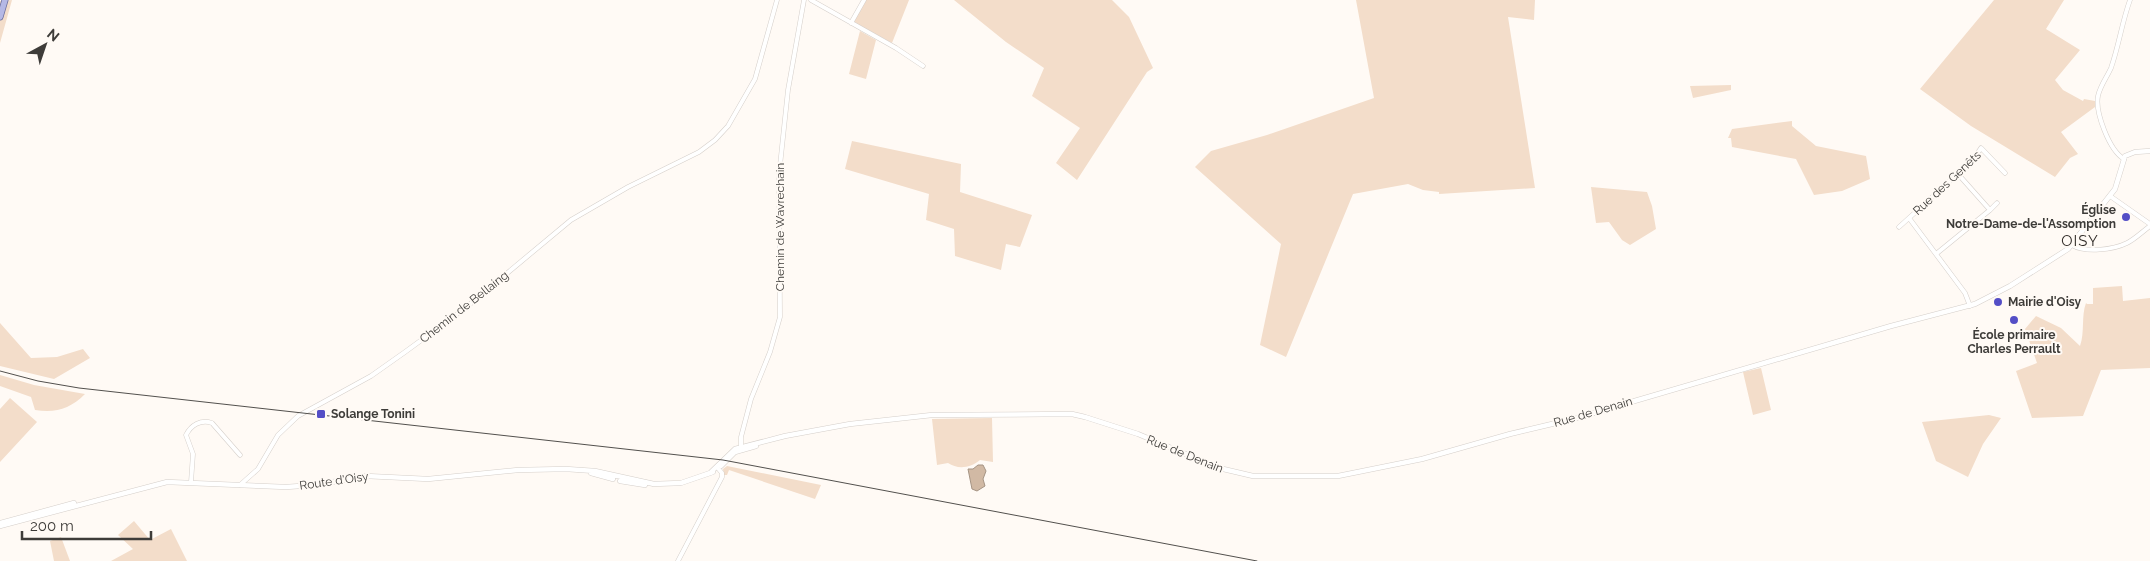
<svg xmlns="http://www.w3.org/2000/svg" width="2150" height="561" viewBox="0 0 2150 561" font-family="Raleway,sans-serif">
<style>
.green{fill:#f3ddca}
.water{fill:#d1b9a4;stroke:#a59484}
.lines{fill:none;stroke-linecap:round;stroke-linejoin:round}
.minor-casing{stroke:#d5cfca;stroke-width:5}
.tertiary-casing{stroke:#d5cfca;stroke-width:5.5}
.primary-casing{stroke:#6b6e9d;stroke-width:7}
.minor{stroke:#fff;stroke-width:4}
.tertiary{stroke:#fff;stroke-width:4.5}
.primary{stroke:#b5b8e5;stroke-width:5.5}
.tram{stroke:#52504d;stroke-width:1}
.poi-dot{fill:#544ec6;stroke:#fffaf5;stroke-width:2}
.labels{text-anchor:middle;stroke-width:4;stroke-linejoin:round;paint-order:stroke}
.street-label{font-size:12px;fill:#3e3c39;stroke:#fffaf5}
.poi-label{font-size:12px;font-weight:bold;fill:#3e3c39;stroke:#fffaf5;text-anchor:start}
.quarter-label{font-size:15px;letter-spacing:1px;fill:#302b27;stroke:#fffaf5}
</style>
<rect width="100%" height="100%" fill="#fffaf5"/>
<!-- green -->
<path class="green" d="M 12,0 L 0,43 L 0,1 Z
M 866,0 L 909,0 L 892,43 L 853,22 Z
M 954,0 L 1112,0 L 1129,17 L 1153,68 L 1147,72 L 1077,180 L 1056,163 L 1080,128 L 1032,96 L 1044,68 L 1006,42 Z
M 1356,0 L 1535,0 L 1534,20 L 1508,17 L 1535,188 L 1439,194 L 1439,192 L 1423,190 L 1408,184 L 1353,194 L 1286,357 L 1260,345 L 1281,244 L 1195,167 L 1211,151 L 1267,135 L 1374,98 Z
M 1994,0 L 2064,0 L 2046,29 L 2080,50 L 2055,80 L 2063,90 L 2083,101 L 2084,99 L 2095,101 L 2095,107 L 2061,132 L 2078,154 L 2070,158 L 2055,177 L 1971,126 L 1920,89 Z
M 860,31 L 876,40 L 866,79 L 849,74 Z
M 1731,85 L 1731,90 L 1693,98 L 1690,86 Z
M 1792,121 L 1792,126 L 1816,146 L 1866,156 L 1870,179 L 1842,191 L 1814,195 L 1796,159 L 1732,147 L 1731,138 L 1728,138 L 1732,129 Z
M 852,141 L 961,164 L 960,192 L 1032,215 L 1020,247 L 1006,244 L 1001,270 L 955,256 L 954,229 L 926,220 L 929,194 L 845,169 Z
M 1591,187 L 1647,192 L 1652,206 L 1656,229 L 1630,245 L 1622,240 L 1609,222 L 1596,223 Z
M 2122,286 L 2123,301 L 2150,298 L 2150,368 L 2101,370 L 2083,416 L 2032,418 L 2016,371 L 2037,363 L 2025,329 L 2036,316 L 2061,328 L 2080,346 C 2085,332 2081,316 2086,303 L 2087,304 L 2093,304 L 2093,288 Z
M 0,323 L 31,358 L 57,357 L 83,349 L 90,358 L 54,379 L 0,366 Z
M 1761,368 L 1771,410 L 1753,415 L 1743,372 Z
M 0,375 L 34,385 L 85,394 C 70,409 56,413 35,410 L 31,397 L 0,386 Z
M 10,398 L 37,422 L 0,462 L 0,409 Z
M 1989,415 L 2001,418 L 1983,444 L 1968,477 L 1936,461 L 1922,422 Z
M 992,418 L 993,462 L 980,460 C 969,469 957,469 948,463 L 937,465 L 932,419 Z
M 727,466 L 821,485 L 815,499 L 729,470 L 727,475 L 724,475 L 723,469 Z
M 134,521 L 150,540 L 171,529 L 187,561 L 111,561 L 133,549 L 118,535 Z
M 61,537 L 70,561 L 54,561 L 50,541 Z"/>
<!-- water -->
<path class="water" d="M 978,465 L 983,465 L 986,471 L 983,479 L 985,486 L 977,491 L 972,489 L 968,469 L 973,469 Z"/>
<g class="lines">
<!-- minor casing -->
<g class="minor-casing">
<path id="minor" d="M 811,0 L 896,48 L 923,66
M 851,23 L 864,0
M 2124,159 C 2109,150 2095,112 2098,96 C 2100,86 2107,77 2111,68 C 2119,45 2122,22 2130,0
M 2110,196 L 2150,224
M 1990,210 L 1997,203
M 1899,227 L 1909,218
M 2072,245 C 2085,253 2113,250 2127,243 C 2135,239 2142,232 2150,226
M 1936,254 L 1990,210 L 1958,174
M 1970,306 L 1965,293 L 1909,218 L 1973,160 L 1981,148 L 2005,173
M 741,450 L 741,437 L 751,399 L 770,352 L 780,317 L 779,175 L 788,90 L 804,0
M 191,482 L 193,454 L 186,435 C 191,425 201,419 212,423 L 240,455
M 240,485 L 258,469 L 278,435 L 298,416 L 371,376 L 405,352 L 464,309 L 571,220 L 628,187 L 699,152 L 715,140 L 728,126 L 755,79 L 777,0
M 678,561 L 722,477 L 722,473 L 717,467"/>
</g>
<!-- tertiary casing -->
<g class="tertiary-casing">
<path id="tertiary" d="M 721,466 L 735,452 L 756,446
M 711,472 L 735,449 L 785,436 L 850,424 L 932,415 L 1072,414 L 1085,417 L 1138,434 L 1219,468 L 1253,476 L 1338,476 L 1422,459 L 1510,434 L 1573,419 L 1891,326 L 1975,304 L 2010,286 L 2068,249 L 2115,189 L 2125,156 L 2135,152 L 2150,151
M 591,473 L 613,479
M 620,481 L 645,485
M 653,484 L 681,483 L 713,472
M 0,523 L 74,503
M 0,526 L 167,482 L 286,487 L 315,485 L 366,476 L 428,479 L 518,470 L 566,469 L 595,471 L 654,484"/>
</g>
<!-- primary casing -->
<g class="primary-casing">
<path id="primary" d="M 0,17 L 5,0"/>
</g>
<!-- minor -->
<use href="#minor" class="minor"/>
<!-- tertiary -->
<use href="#tertiary" class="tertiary"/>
<!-- primary -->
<use href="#primary" class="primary"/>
<!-- tram -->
<path class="tram" d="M 0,371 L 38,381 L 79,388 L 723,460 L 1257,561"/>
</g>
<!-- markers -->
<g class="poi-dot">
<circle cx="2126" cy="217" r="5"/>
<circle cx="1998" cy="302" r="5"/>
<circle cx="2014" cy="320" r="5"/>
<rect x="316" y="409" width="10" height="10" rx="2.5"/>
</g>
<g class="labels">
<!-- street labels -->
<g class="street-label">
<text transform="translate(1947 183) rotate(-43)" y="4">Rue des Genêts</text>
<text transform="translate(780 227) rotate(-90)" y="4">Chemin de Wavrechain</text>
<text transform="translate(464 307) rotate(-38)" y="4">Chemin de Bellaing</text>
<text transform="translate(1593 412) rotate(-16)" y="4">Rue de Denain</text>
<text transform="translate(1185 454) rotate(22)" y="4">Rue de Denain</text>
<text transform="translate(334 481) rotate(-8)" y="4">Route d'Oisy</text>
</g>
<!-- poi labels -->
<g class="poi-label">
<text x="2116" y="214" text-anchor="end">Église<tspan x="2116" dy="14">Notre-Dame-de-l'Assomption</tspan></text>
<text x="2008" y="306">Mairie d'Oisy</text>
<text x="2014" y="339" text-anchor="middle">École primaire<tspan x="2014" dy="14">Charles Perrault</tspan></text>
<text x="331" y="418">Solange Tonini</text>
</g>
<!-- quarter labels -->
<g class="quarter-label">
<text x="2080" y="246">OISY</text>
</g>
</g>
<!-- north arrow -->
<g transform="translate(45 45) rotate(40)" stroke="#fffaf5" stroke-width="4" paint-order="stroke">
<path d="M0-4L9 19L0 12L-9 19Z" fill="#3e3c39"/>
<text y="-8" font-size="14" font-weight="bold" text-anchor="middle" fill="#3e3c39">N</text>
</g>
<!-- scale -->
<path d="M22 531v8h129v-8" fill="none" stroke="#3e3c39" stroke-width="2.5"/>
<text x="30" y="531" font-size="15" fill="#3e3c39" stroke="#fffaf5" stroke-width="4" paint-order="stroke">200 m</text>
</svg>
